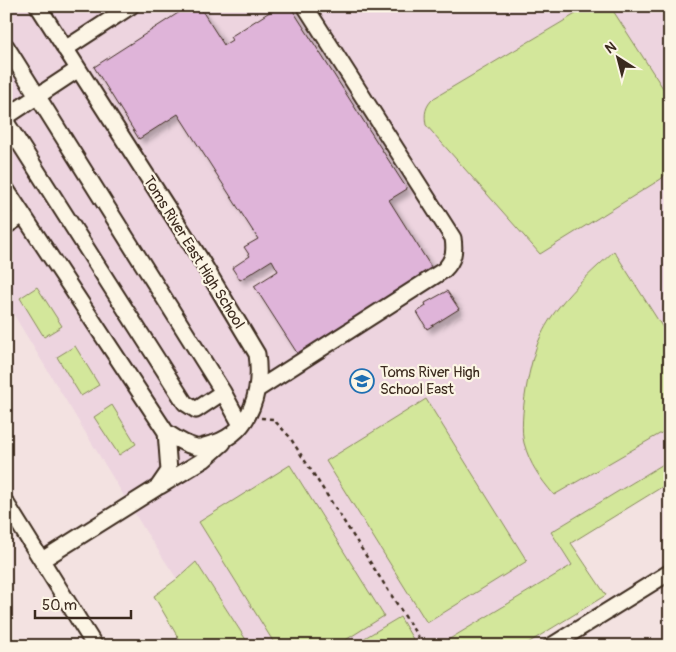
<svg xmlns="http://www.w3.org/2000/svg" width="676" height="652" viewBox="0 0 676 652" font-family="Pangolin,sans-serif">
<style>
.built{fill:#edd4df}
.green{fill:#d3e79b;stroke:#87885c}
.building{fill:#dfb4d9;stroke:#3b2a1e;filter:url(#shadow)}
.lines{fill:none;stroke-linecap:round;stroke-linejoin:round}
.minor-casing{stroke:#3b2a1e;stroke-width:19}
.path{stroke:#3b2a1e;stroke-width:2.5;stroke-dasharray:4 4;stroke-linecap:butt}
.minor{stroke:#fcf5e5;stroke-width:15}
.labels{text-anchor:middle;stroke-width:4.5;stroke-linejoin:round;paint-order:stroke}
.street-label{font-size:15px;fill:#3b2a1e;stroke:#fcf5e5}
.poi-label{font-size:15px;fill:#3b2a1e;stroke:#fcf5e5;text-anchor:start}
</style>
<defs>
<filter id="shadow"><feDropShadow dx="4.5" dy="4.5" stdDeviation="2.5" flood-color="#0004"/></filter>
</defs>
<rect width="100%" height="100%" fill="#f3e2e1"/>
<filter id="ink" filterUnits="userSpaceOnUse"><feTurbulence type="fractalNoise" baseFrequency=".02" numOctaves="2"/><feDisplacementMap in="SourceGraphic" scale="10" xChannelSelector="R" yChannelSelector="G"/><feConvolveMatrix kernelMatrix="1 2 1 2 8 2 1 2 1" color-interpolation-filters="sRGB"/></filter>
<g filter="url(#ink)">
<!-- built -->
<path class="built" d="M 6,6 L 657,6 L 670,30 L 670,460 L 551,532 L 572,565 L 438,646 L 417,646 L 400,617 L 351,646 L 250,646 L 196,562 L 177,579 L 146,532 L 6,302 Z"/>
<!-- green -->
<path class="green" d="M 589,6 L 610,6 L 670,99 L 670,169 L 661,179 L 540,254 L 426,125 C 424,114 425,106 434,98 Z
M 614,251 L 670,339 L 670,428 L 554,495 C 540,478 530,465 524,443 C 518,420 530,359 540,338 C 544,328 551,317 558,308 C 574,287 595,269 614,251 Z
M 37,287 L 62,326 L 44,337 L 20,298 Z
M 75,346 L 99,385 L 81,396 L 57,357 Z
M 426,399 L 527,561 L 427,623 L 326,461 Z
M 112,405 L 136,444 L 119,455 L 94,417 Z
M 670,460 L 670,482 L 571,543 L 606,595 L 523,646 L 438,646 L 572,565 L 551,532 Z
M 290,465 L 384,616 L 336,646 L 276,646 L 199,522 Z
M 196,562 L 250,646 L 183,646 L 154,596 L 177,579 Z
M 400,617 L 417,646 L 351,646 Z"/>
<!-- building -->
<path class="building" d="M 189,6 L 199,6 L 224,45 L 232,40 L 230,37 L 279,6 L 290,6 L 407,189 L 389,200 L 433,270 L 299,356 L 254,286 L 278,271 L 272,260 L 240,280 L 232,268 L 250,256 L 244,247 L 258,239 L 178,114 L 139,139 L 94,67 Z
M 447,291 L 459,309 L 427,329 L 417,312 L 426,306 L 425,303 Z"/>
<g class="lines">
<!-- minor casing -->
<g class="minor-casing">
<path id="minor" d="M 6,46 L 223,392
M 65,49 L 131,6
M 6,117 L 77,70
M 6,122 L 185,403 L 196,410 L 223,392 L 241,425
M 6,189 L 166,432 C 175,438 185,445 196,447 C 202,448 209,444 215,443 C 252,431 262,389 257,354 L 199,257 L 38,6
M 6,226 L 23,215
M 258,389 L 444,270 C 454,260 455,251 453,238 L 305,6
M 160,486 L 205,459 L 223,443
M 6,503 L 95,646
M 42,560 L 158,487 L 169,471 L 166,432
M 551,646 L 670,572"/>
</g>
<!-- path -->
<path class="path" d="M 261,418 L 273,419 L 289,436 L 424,646"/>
<!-- minor -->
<use href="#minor" class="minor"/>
</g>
</g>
<!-- icons -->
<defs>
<g id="school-ring" transform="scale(1.25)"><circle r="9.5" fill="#fcf5e5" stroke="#1f6fb2" stroke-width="1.5"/><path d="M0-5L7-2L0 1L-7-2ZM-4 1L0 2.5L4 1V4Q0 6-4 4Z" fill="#1f6fb2"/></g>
</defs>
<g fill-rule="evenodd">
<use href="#school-ring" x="362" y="381"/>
</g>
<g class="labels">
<!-- street labels -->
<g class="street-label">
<text transform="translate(194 252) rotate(58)" y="5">Toms River East High School</text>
</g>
<!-- poi labels -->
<g class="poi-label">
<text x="380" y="377">Toms River High<tspan x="380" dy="17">School East</tspan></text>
</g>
</g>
<!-- margin -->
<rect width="676" height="652" fill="none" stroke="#fcf5e5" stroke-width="25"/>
<rect x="12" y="12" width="651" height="627" fill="none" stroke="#3b2a1e" stroke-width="2" filter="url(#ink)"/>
<!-- north arrow -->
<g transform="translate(618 58) rotate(324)" stroke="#fcf5e5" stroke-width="4" paint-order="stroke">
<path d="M0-4L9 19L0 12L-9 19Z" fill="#3b2a1e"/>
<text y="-8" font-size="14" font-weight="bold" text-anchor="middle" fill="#3b2a1e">N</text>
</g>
<!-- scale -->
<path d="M35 610v8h96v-8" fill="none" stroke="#3b2a1e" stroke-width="2.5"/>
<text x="42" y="610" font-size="15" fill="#3b2a1e" stroke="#fcf5e5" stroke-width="4" paint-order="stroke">50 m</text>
</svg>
